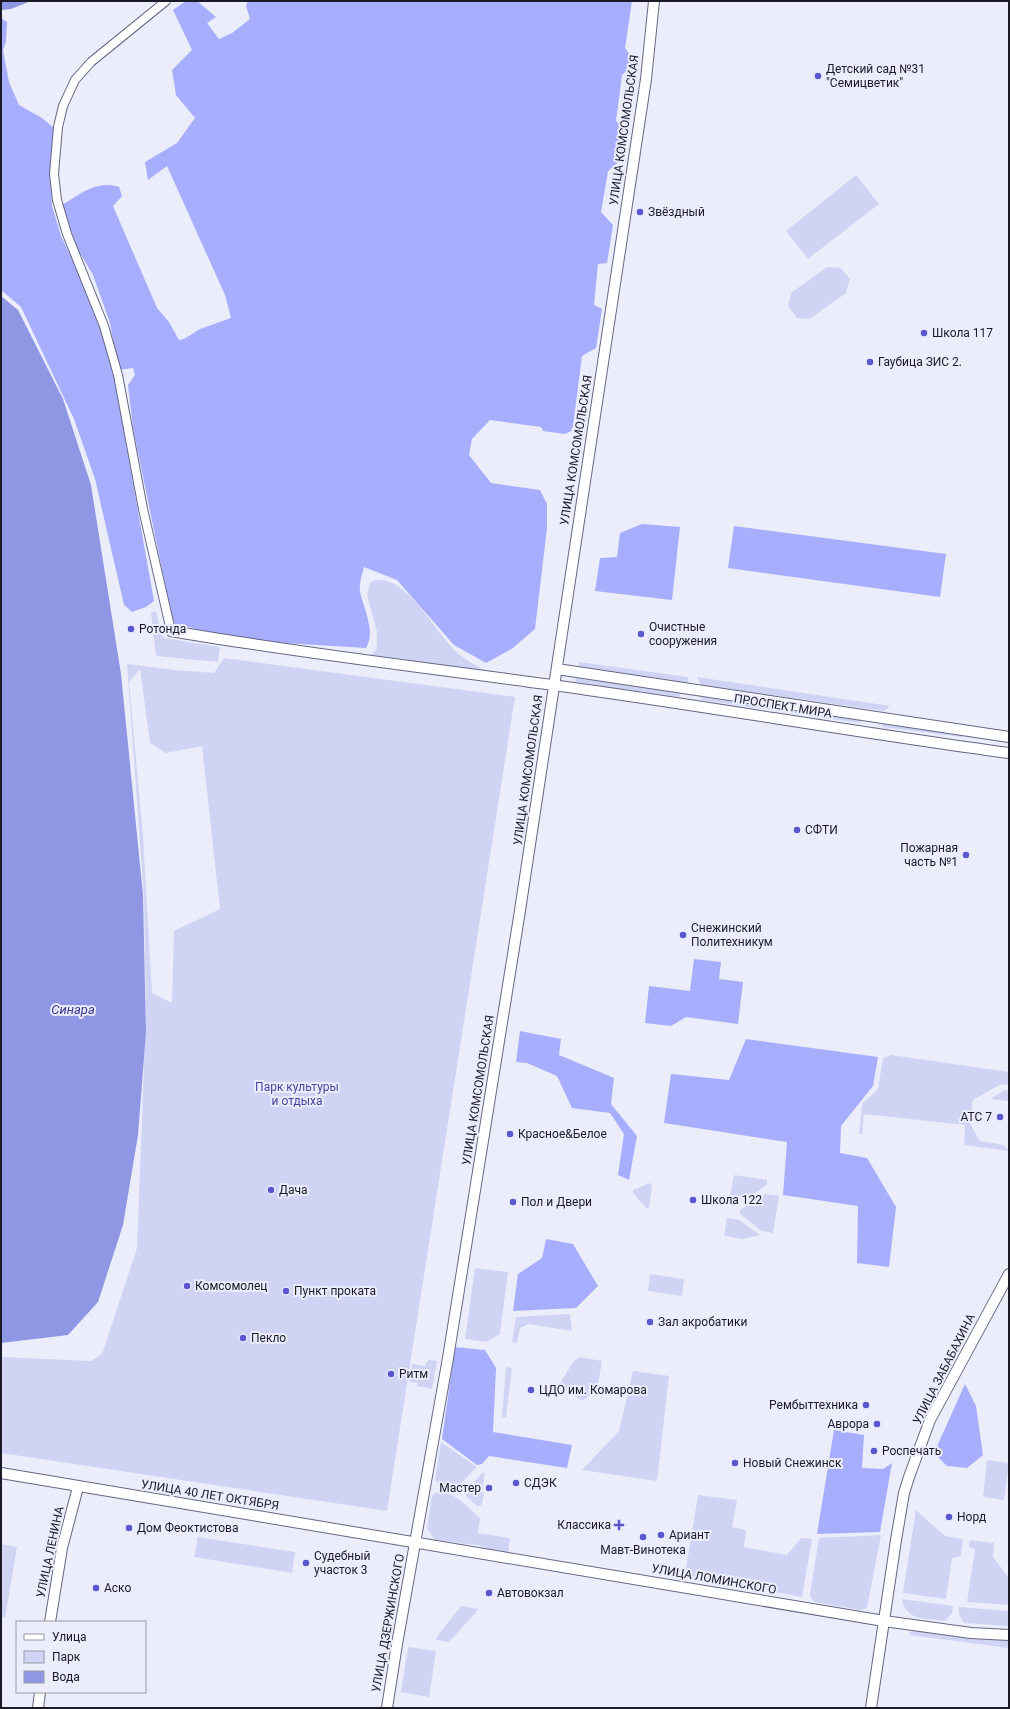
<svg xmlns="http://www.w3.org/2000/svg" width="1010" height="1709" viewBox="0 0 1010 1709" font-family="Roboto,sans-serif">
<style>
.green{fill:#d0d4f4;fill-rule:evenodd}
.forest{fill:#a7aefd}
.water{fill:#8f96e3}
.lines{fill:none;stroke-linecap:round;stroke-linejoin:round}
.minor-casing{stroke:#646784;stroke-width:10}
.tertiary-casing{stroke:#646784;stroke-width:12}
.minor{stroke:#fff;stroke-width:8}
.tertiary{stroke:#fff;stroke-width:10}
.poi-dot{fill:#5a57cf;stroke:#ebedfb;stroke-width:1.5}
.labels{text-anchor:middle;stroke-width:4;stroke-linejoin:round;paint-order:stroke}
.poi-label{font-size:12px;fill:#1a1b27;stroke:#ebedfb;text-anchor:start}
.street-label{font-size:12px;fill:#1a1b27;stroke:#ebedfb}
.park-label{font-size:12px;fill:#45449e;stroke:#ebedfb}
.water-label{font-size:13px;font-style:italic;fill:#3a368f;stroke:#ebedfb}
</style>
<rect width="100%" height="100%" fill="#ebedfb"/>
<!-- green -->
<path class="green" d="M 856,175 L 879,204 L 808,259 L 786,231 Z
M 827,267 L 841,268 L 850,279 L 846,293 L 810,319 L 797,318 L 788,306 L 791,293 Z
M 376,580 C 411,578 434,633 458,653 C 467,661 479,667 489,673 L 368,659 L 377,648 L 377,632 L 367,595 L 370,583 Z
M 156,611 L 161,634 L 164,638 L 220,647 L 218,662 L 156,656 L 151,613 Z
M 224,658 L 515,697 L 387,1511 L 1,1453 L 1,1357 L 91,1361 L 102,1354 L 137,1248 L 146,1013 L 144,898 L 127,664 L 175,670 L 214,673 ZM 140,669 L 150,743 L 166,753 L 202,746 L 220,909 L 174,931 L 172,1003 L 152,993 L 143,837 L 129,682 Z
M 579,662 L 688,677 L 688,683 L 579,669 Z
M 697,677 L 890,706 L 884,711 L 701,685 Z
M 576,678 L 680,693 L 679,697 L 575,682 Z
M 701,697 L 861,719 L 860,723 L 701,700 Z
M 883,722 L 964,733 L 963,737 L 882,727 Z
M 891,1055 L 1009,1072 L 1009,1085 L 1001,1084 L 973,1100 L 970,1124 L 980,1141 L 1004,1145 L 1009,1151 L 964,1145 L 965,1125 L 864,1114 L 862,1134 L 859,1134 L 862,1104 L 878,1089 L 883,1058 Z
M 1004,1090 L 1009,1091 L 1009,1101 L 991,1099 Z
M 734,1175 L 767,1180 L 767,1185 L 747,1198 L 730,1195 Z
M 650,1183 L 652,1185 L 649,1208 L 646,1208 L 633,1193 L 633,1190 Z
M 765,1194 L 779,1196 L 773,1233 L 762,1231 L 740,1214 L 740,1210 Z
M 727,1218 L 739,1220 L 760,1235 L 742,1239 L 724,1236 Z
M 475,1268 L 508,1272 L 500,1334 L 486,1342 L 465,1339 Z
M 650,1274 L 684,1279 L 682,1296 L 648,1291 Z
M 570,1314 L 572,1331 L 529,1324 L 520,1328 L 517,1343 L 512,1342 L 516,1317 Z
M 579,1357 L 602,1361 L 597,1390 L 582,1401 L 559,1385 L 573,1362 Z
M 429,1360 L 437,1361 L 432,1389 L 417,1386 L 418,1383 L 409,1382 L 412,1364 L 425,1366 L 426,1363 Z
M 506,1367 L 512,1368 L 506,1417 L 502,1417 Z
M 633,1371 L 669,1376 L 657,1481 L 582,1470 L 619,1431 Z
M 441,1442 L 477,1467 L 457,1487 L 441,1486 L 435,1480 Z
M 987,1460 L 1009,1463 L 1004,1500 L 983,1497 Z
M 482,1473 L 485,1473 L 482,1491 L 484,1494 L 482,1504 L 480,1506 L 477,1506 L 466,1496 L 466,1491 Z
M 435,1493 C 454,1489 467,1507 480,1518 L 478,1533 L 510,1538 L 508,1552 L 498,1552 L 477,1545 L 435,1540 L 427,1528 L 432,1496 Z
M 698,1495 L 737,1500 L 732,1527 L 746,1530 L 744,1547 L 787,1555 L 801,1538 L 812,1539 L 802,1597 L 685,1575 Z
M 916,1510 L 945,1536 L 963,1539 L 961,1556 L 952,1558 L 946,1599 L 903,1593 Z
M 881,1535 L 867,1608 L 860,1610 L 815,1602 L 810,1597 L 810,1594 L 819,1538 Z
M 198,1537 L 295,1552 L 292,1573 L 194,1557 Z
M 970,1540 L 994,1543 L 993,1557 L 1009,1578 L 1009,1605 L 967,1602 L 975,1549 L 969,1547 Z
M 1,1544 L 17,1547 L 5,1618 L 1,1617 Z
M 902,1599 L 953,1606 L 952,1613 L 945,1621 C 927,1618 906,1622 902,1599 Z
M 461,1606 L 479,1609 L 449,1642 L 436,1640 L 438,1635 Z
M 959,1607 L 1009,1611 L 1009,1626 L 964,1623 L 959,1615 Z
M 915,1630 L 1009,1640 L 1009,1648 L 910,1635 L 910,1632 Z
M 408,1647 L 436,1651 L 429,1697 L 401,1692 Z"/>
<!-- forest -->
<path class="forest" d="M 186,1 L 197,1 L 216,17 L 207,23 L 219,39 L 232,33 L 250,19 L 246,6 L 248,1 L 632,1 L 625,48 L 636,63 L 622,75 L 616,121 L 627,130 L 622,159 L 608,171 L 601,212 L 613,225 L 607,263 L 598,264 L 594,305 L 602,309 L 596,348 L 582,356 L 573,426 L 571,431 L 565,434 L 543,431 L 541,427 L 490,420 L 472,439 L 469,455 L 491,483 L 540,490 L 547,504 L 547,528 L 535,629 L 513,648 L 486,663 L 454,645 L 397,580 L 364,567 C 362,574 359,585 360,592 C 364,610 376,631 366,648 L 268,642 L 220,635 L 173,623 L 133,428 L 128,385 L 135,375 L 133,368 L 118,370 L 110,323 L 93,275 L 68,233 L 62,205 C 81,194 96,180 119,187 L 122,196 L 113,206 L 157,308 L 169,322 L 179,340 L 184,339 L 200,329 L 231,318 L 225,295 L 167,166 L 148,180 L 145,162 L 177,143 L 195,118 L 176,95 L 172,70 L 192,50 L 173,10 Z
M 1,18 L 7,22 L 6,42 L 3,50 L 9,82 L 19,105 L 42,118 L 54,128 L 50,172 L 52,206 L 61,236 L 83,282 L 100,327 L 114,376 L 154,601 L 146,607 L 132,612 L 124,605 L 95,479 L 74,419 L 21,307 L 1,290 Z
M 642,524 L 680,527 L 672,600 L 595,591 L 600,558 L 617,557 L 620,533 Z
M 734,526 L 946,554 L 940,597 L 728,568 Z
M 694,959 L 721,962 L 719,979 L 743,982 L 738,1024 L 686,1017 L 671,1026 L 645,1023 L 649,986 L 690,991 Z
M 520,1031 L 561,1039 L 559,1055 L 614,1078 L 611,1104 L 637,1136 L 629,1180 L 618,1175 L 624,1134 L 610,1113 L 572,1108 L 557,1076 L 527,1063 L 516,1062 Z
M 746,1039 L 878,1057 L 873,1086 L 841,1126 L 840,1153 L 867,1158 L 896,1207 L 889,1267 L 857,1263 L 858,1206 L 783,1195 L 787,1142 L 664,1123 L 671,1074 L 729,1080 Z
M 546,1239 L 573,1244 L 598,1286 L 576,1308 L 513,1311 L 518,1274 L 542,1258 Z
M 455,1347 L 485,1350 L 496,1368 L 493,1432 L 572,1445 L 567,1468 L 489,1456 L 482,1464 L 477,1465 L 442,1439 Z
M 965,1384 L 976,1406 L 983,1455 L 967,1468 L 947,1466 L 934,1453 Z
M 834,1430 L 864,1435 L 862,1468 L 883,1469 L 892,1463 L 880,1532 L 817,1534 Z"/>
<!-- water -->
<path class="water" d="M 1,1 L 31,1 L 11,9 L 1,10 Z
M 1,296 L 18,310 L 63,399 L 91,485 L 121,674 L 143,895 L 146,1032 L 138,1135 L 123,1225 L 98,1302 L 68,1335 L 1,1343 Z"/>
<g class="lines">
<!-- minor casing -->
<g class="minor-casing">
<path id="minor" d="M 166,1 L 91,62 L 75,80 L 63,106 L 58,127 L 54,174 L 57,200 L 67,234 L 104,326 L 118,375 L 143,509 L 171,631"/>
</g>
<!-- tertiary casing -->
<g class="tertiary-casing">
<path id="tertiary" d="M 171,631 C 309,655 449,670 588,690 C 729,710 868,734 1009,753
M 557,669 L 1009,737
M 1,1473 L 884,1621 L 971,1633 L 1009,1635
M 50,1622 L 62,1548 L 78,1487
M 38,1708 L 40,1692
M 387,1708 L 397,1644 L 448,1358 L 519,917 L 646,79 L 654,1
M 871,1708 L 896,1540 L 904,1493 L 909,1477 L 930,1420 L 1009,1274"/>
</g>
<!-- minor -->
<use href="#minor" class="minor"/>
<!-- tertiary -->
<use href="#tertiary" class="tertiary"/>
</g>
<!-- markers -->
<g class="poi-dot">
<circle cx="818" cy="76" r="4"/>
<circle cx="640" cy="212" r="4"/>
<circle cx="924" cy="333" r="4"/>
<circle cx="870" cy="362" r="4"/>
<circle cx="131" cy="629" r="4"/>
<circle cx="641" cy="634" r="4"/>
<circle cx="797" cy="830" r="4"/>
<circle cx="966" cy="855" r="4"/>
<circle cx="683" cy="935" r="4"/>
<circle cx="1000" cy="1117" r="4"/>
<circle cx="510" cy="1134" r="4"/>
<circle cx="271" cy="1190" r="4"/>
<circle cx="693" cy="1200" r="4"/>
<circle cx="513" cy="1202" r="4"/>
<circle cx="187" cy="1286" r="4"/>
<circle cx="286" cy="1291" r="4"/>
<circle cx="650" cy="1322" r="4"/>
<circle cx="243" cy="1338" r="4"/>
<circle cx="391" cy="1374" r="4"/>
<circle cx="531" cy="1390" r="4"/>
<circle cx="866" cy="1405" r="4"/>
<circle cx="877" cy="1424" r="4"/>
<circle cx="874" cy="1451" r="4"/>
<circle cx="735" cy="1463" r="4"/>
<circle cx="516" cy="1483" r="4"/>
<circle cx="489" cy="1488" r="4"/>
<circle cx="949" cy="1517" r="4"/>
<path d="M617 1519h4v4h4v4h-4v4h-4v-4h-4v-4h4z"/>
<circle cx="129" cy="1528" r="4"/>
<circle cx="661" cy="1535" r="4"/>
<circle cx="643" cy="1537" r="4"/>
<circle cx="306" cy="1563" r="4"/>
<circle cx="96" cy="1588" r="4"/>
<circle cx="489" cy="1593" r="4"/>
</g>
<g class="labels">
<!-- poi labels -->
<g class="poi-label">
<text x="826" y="73">Детский сад №31<tspan x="826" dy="14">"Семицветик"</tspan></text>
<text x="648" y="216">Звёздный</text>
<text x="932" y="337">Школа 117</text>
<text x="878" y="366">Гаубица ЗИС 2.</text>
<text x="649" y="631">Очистные<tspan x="649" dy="14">сооружения</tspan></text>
<text x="139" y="633">Ротонда</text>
<text x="805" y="834">СФТИ</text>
<text x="958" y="852" text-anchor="end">Пожарная<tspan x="958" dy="14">часть №1</tspan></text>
<text x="691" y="932">Снежинский<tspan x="691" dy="14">Политехникум</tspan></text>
<text x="992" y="1121" text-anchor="end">АТС 7</text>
<text x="518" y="1138">Красное&amp;Белое</text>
<text x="279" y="1194">Дача</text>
<text x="701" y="1204">Школа 122</text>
<text x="521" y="1206">Пол и Двери</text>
<text x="195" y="1290">Комсомолец</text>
<text x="294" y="1295">Пункт проката</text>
<text x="658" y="1326">Зал акробатики</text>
<text x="251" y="1342">Пекло</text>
<text x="399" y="1378">Ритм</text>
<text x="539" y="1394">ЦДО им. Комарова</text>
<text x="858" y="1409" text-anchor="end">Рембыттехника</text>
<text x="869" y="1428" text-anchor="end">Аврора</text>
<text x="882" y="1455">Роспечать</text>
<text x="743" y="1467">Новый Снежинск</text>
<text x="524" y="1487">СДЭК</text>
<text x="481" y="1492" text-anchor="end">Мастер</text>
<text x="957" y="1521">Норд</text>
<text x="611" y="1529" text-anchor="end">Классика</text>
<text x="137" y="1532">Дом Феоктистова</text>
<text x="669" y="1539">Ариант</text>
<text x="643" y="1554" text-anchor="middle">Мавт-Винотека</text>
<text x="314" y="1560">Судебный<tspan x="314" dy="14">участок 3</tspan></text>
<text x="104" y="1592">Аско</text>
<text x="497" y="1597">Автовокзал</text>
</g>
<!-- street labels -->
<g class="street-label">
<text transform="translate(624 130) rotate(-82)" y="4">УЛИЦА КОМСОМОЛЬСКАЯ</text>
<text transform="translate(576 450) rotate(-81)" y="4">УЛИЦА КОМСОМОЛЬСКАЯ</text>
<text transform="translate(783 706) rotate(9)" y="4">ПРОСПЕКТ МИРА</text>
<text transform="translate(528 770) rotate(-82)" y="4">УЛИЦА КОМСОМОЛЬСКАЯ</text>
<text transform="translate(478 1090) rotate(-81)" y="4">УЛИЦА КОМСОМОЛЬСКАЯ</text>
<text transform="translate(944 1369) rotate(-63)" y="4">УЛИЦА ЗАБАБАХИНА</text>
<text transform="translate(210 1495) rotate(9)" y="4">УЛИЦА 40 ЛЕТ ОКТЯБРЯ</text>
<text transform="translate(50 1552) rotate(-78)" y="4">УЛИЦА ЛЕНИНА</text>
<text transform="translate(714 1579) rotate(10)" y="4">УЛИЦА ЛОМИНСКОГО</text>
<text transform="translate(388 1623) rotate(-80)" y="4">УЛИЦА ДЗЕРЖИНСКОГО</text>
</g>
<!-- park labels -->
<g class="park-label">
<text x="297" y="1091">Парк культуры<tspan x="297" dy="14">и отдыха</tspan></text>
</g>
<!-- water labels -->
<g class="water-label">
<text x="73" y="1014">Синара</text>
</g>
</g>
<!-- border -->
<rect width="1010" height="1709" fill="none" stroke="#1a1b27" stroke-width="4"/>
<!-- legend -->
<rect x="16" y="1621" width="130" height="72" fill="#ebedfb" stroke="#9799a6"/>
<rect x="24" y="1634" width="20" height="6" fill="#ffffff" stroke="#9799a6"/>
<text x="52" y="1641" font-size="12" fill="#1a1b27">Улица</text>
<rect x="24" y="1651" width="20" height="12" fill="#d0d4f4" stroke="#9799a6"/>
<text x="52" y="1661" font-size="12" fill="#1a1b27">Парк</text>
<rect x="24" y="1671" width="20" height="12" fill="#8f96e3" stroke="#9799a6"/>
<text x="52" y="1681" font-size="12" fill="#1a1b27">Вода</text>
</svg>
